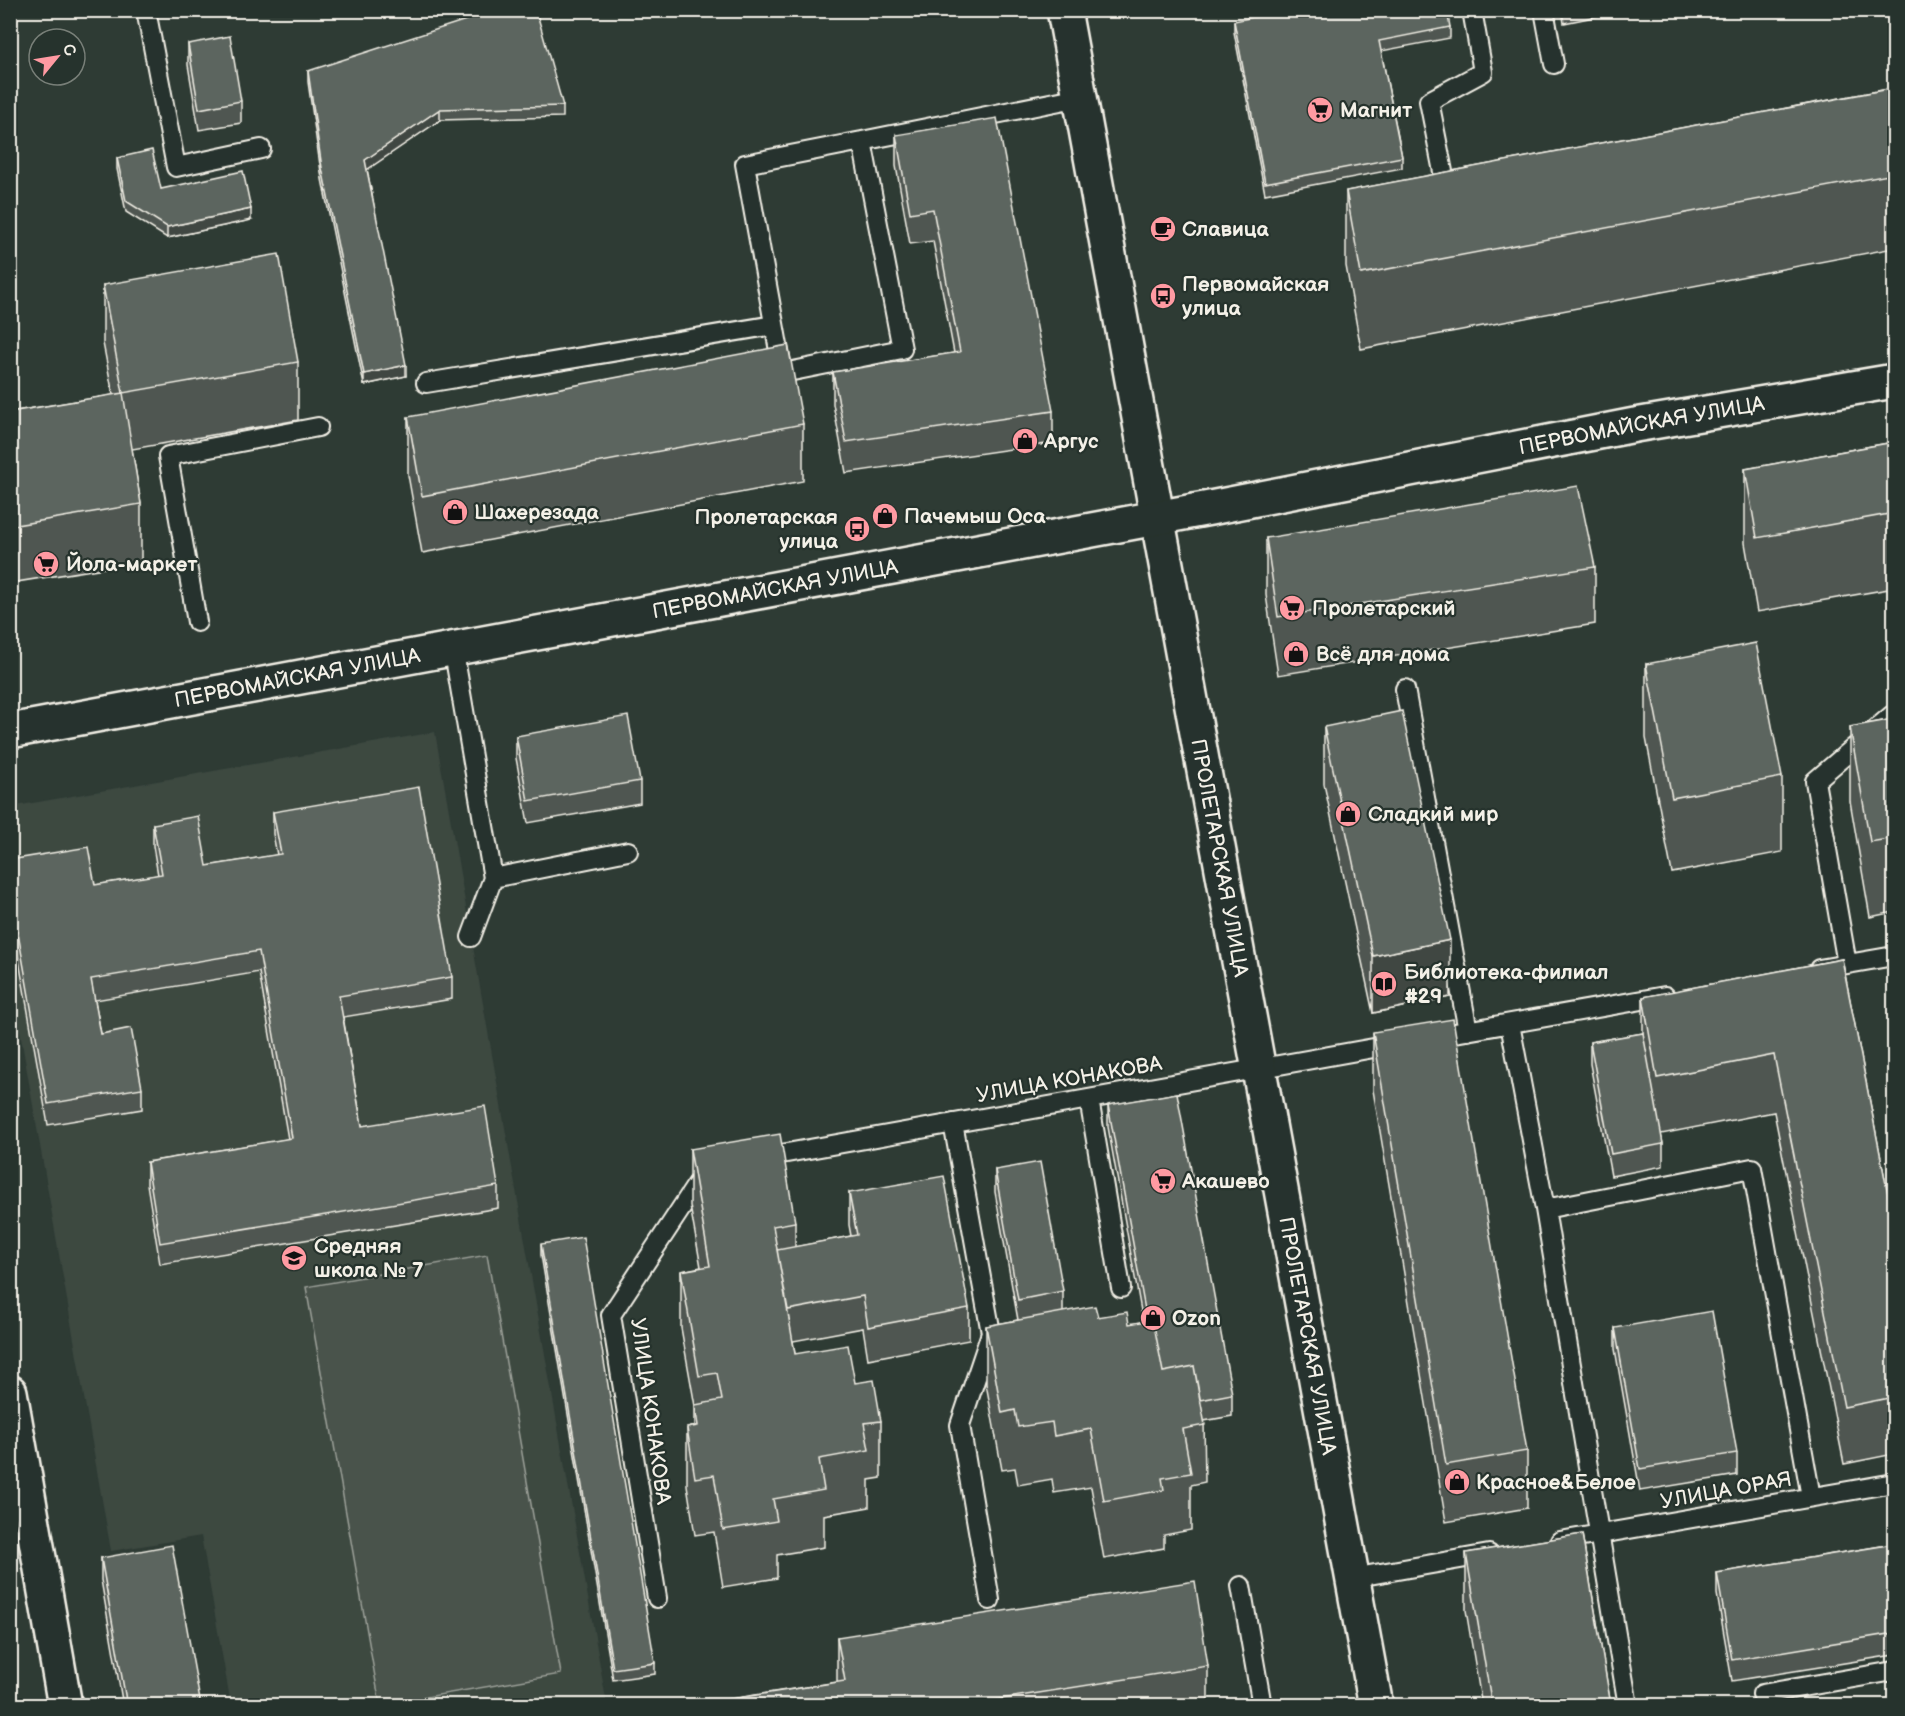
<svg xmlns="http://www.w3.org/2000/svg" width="1905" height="1716" viewBox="0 0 1905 1716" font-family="'Balsamiq Sans',sans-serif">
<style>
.built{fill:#3c4841}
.pitch{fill:#48524c;stroke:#9ea29a;stroke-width:1.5}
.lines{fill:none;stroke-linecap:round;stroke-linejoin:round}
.lane-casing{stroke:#f4f1e8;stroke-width:22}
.secondary-casing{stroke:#f4f1e8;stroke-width:38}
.primary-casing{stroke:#f4f1e8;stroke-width:38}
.lane{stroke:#26332d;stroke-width:18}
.secondary{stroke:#26332d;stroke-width:33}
.primary{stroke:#26332d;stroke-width:33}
.wall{fill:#4f5751;stroke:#f4f1e8;stroke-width:1.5}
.shaded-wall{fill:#404742;stroke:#f4f1e8;stroke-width:1.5}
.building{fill:#5c655e;stroke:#f4f1e8;stroke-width:1.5}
.labels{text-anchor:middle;stroke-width:4.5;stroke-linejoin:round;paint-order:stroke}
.poi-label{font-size:21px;font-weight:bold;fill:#f4f1e8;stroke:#26332d;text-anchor:start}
.street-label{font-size:21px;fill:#f4f1e8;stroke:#26332d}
</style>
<rect width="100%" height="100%" fill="#2e3b34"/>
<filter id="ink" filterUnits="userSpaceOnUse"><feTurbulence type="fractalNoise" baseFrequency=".0167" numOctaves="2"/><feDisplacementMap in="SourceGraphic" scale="12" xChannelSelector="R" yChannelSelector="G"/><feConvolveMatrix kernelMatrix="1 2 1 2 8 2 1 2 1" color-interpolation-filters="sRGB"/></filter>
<g filter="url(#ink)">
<!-- built -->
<path class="built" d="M 435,732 L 607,1705 L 231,1705 L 201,1536 L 111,1551 L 11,980 L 10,807 Z"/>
<!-- pitch -->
<path class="pitch" d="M 487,1255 L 561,1674 L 380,1705 L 306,1287 Z"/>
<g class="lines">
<!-- lane casing -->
<g class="lane-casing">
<path id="lane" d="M 146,10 L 176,167 L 261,149
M 1544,10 L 1554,64
M 862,141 L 745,164 L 783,373 L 902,349 L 862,141 L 1080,97
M 1448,197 L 1429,101 L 1483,72 L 1472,10
M 426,383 L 774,325
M 197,622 L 168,456 L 318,427
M 453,647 L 493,878 L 471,937
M 1405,689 L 1468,1031
M 493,878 L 628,851
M 1847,964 L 1815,781 L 1892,715 L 1894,715
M 1819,969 L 1894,956
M 1510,1024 L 1545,1209 L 1628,1706
M 1432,1037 L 1665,996
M 1089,1099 L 1121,1288
M 953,1123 L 991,1333 L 960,1425 L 990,1600
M 759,1158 L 1396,1044
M 1545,1209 L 1752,1168 L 1811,1497
M 1560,1541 L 1894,1483
M 1352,1578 L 1489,1554
M 1241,1586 L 1262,1706
M 657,1598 L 611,1315 L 703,1175
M 1762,1694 L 1894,1671"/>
</g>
<!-- secondary casing -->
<g class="secondary-casing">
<g id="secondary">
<path id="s1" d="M 1064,10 L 1376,1706"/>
<path d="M 10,1392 L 65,1706"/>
</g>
</g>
<!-- primary casing -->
<g class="primary-casing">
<g id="primary">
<path id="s2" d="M 10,731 L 1210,508 L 1635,425 L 1894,381"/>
</g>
</g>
<!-- lane -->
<use href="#lane" class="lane"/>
<!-- secondary -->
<use href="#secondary" class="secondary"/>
<!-- primary -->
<use href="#primary" class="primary"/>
</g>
<!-- wall -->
<path class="wall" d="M 1562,10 L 1628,10 L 1564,23 Z
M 1234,21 L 1450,27 L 1450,38 L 1381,51 L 1402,157 L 1402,168 L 1265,194 L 1234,32 Z
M 188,44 L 241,101 L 241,123 L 199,130 L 188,65 Z
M 308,71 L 563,106 L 563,117 L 440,120 L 367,169 L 406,376 L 364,385 L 322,179 L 308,82 Z
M 1894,88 L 1894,248 L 1361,349 L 1346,266 L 1346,191 Z
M 896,135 L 1053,411 L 1053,443 L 846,473 L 833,404 L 833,372 L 954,353 L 933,241 L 910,244 L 896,166 Z
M 117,158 L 161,189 L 251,220 L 167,238 L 126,212 L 117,169 Z
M 103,285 L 298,362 L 298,420 L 132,449 L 141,504 L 141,562 L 10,583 L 10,412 L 113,395 L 103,343 Z
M 408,417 L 803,424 L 803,481 L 422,553 L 408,475 Z
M 1894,442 L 1894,588 L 1757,612 L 1745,543 L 1745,469 Z
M 1266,538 L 1595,567 L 1595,624 L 1278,675 L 1266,595 Z
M 1646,664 L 1782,777 L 1782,852 L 1672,873 L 1646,738 Z
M 1894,719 L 1894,912 L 1870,917 L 1850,801 L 1850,727 Z
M 1324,727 L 1450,997 L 1373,1013 L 1324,784 Z
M 516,736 L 640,781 L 640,803 L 528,823 L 516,758 Z
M 273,812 L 452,977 L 452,999 L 343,1017 L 362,1126 L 498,1186 L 498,1208 L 160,1264 L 147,1184 L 147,1162 L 288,1139 L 259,972 L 95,1000 L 101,1034 L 142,1088 L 142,1109 L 48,1125 L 10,910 L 10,860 L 95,885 L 158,875 L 153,846 L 153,824 L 207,866 L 277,855 L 273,834 Z
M 1842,959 L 1894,1225 L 1894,1454 L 1844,1464 L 1774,1112 L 1661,1134 L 1663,1144 L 1663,1166 L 1611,1176 L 1590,1064 L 1590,1042 L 1643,1033 L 1643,997 Z
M 1373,1032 L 1527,1451 L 1527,1508 L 1446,1522 L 1373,1090 Z
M 1108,1105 L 1232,1394 L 1232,1416 L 1204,1421 L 1205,1482 L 1191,1485 L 1191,1530 L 1164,1535 L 1164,1548 L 1104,1559 L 1091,1487 L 1054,1493 L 1052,1479 L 1018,1485 L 1015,1468 L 1002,1470 L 986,1384 L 986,1326 L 1018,1320 L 995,1192 L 995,1170 L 1063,1291 L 1063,1312 L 1098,1317 L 1129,1324 L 1143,1322 L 1108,1127 Z
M 690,1149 L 795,1222 L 795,1247 L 851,1236 L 849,1225 L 849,1193 L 969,1308 L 969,1340 L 868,1359 L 863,1328 L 793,1341 L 795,1354 L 855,1383 L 881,1421 L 881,1478 L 869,1480 L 869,1507 L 824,1515 L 824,1547 L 777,1555 L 777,1578 L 723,1587 L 714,1532 L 695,1535 L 687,1485 L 687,1428 L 695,1426 L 695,1406 L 681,1328 L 681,1271 L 701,1267 L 690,1206 Z
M 541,1244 L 655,1663 L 655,1674 L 613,1680 L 541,1255 Z
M 1615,1328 L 1737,1453 L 1737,1475 L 1640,1491 L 1615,1349 Z
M 1582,1534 L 1611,1706 L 1482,1706 L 1466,1610 L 1466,1553 Z
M 1894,1544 L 1894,1655 L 1732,1681 L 1717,1594 L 1717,1573 Z
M 101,1558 L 201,1706 L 123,1706 L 101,1580 Z
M 837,1637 L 1208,1666 L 1208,1706 L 687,1706 L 837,1682 Z"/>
<!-- shaded-wall -->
<path class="shaded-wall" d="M 440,109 L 440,120 L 365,171 L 365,160 Z
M 251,209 L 251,220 L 167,238 L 167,227 Z
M 406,365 L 406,376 L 364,385 L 364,374 Z
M 1450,940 L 1450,997 L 1373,1013 L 1373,956 Z"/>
<!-- building -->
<path class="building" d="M 497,10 L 536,10 L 563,106 L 440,109 L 365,160 L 406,365 L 364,374 L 322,168 L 308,71 Z
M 1288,10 L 1447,10 L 1450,27 L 1379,41 L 1402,157 L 1265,183 L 1234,21 Z
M 230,36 L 241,101 L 199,109 L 188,44 Z
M 1894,88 L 1894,174 L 1361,274 L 1346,191 Z
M 997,118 L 1053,411 L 846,442 L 833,372 L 960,352 L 933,209 L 910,213 L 896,135 Z
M 152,150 L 161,189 L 243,171 L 251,209 L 167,227 L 126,201 L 117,158 Z
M 279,254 L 298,362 L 123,393 L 103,285 Z
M 788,345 L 803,424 L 422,496 L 408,417 Z
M 123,393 L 141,504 L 10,526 L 10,412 Z
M 1894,442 L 1894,513 L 1757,538 L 1745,469 Z
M 1578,486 L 1595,567 L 1278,617 L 1266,538 Z
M 1756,643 L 1782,777 L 1672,798 L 1646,664 Z
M 1402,711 L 1450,940 L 1373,956 L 1324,727 Z
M 628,716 L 640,781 L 528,801 L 516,736 Z
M 1894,719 L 1894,838 L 1870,842 L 1850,727 Z
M 419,787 L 452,977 L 339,996 L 362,1126 L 485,1106 L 498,1186 L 160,1243 L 147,1162 L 292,1138 L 259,951 L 91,979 L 101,1034 L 131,1028 L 142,1088 L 48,1104 L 10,888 L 10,860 L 88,847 L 95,885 L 162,874 L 153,824 L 198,816 L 207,866 L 281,854 L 273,812 Z
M 1842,959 L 1894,1225 L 1894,1397 L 1844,1407 L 1774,1055 L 1657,1078 L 1643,997 Z
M 1453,1019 L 1527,1451 L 1446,1465 L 1373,1032 Z
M 1643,1033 L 1663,1144 L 1611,1154 L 1590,1042 Z
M 1177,1093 L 1232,1394 L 1200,1400 L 1194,1366 L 1163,1372 L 1153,1320 L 1147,1321 L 1108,1105 Z
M 780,1134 L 795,1222 L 773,1226 L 795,1354 L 848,1345 L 855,1383 L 874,1380 L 881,1421 L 864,1423 L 869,1450 L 819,1459 L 824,1490 L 773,1499 L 777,1521 L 723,1530 L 714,1475 L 695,1478 L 687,1428 L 698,1426 L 695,1405 L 722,1400 L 717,1373 L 699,1376 L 681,1271 L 710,1266 L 690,1149 Z
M 1040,1162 L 1063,1291 L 1018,1300 L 995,1170 Z
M 944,1176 L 969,1308 L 868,1327 L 863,1296 L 788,1310 L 777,1250 L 857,1235 L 849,1193 Z
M 583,1237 L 655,1663 L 613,1669 L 541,1244 Z
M 1095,1306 L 1098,1317 L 1127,1312 L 1129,1324 L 1153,1320 L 1163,1372 L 1194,1366 L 1205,1425 L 1183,1429 L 1191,1473 L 1162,1478 L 1164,1490 L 1104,1501 L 1091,1429 L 1054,1436 L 1052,1422 L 1018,1427 L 1015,1410 L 1002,1413 L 986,1326 Z
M 1712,1311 L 1737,1453 L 1640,1469 L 1615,1328 Z
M 1582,1534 L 1611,1705 L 1492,1706 L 1466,1553 Z
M 1894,1544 L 1894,1633 L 1732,1660 L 1717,1573 Z
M 172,1545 L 201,1706 L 127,1706 L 101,1558 Z
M 1195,1581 L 1208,1666 L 957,1706 L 687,1706 L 845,1681 L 837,1637 Z"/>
</g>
<!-- icons -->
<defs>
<g id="supermarket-disc" transform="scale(1.35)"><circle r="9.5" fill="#ff9aa2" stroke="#26332d"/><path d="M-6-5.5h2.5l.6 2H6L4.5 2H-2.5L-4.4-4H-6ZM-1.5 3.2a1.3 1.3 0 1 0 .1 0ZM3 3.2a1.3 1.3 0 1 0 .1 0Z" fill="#111"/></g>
<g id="cafe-disc" transform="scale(1.35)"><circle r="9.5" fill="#ff9aa2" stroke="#26332d"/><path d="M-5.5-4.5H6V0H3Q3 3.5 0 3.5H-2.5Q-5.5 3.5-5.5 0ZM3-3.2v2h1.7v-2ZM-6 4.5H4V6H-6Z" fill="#111"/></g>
<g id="bus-disc" transform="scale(1.35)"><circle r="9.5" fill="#ff9aa2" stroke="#26332d"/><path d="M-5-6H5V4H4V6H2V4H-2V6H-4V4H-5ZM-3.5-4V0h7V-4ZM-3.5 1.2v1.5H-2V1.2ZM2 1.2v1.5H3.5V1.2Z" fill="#111"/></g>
<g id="shop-disc" transform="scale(1.35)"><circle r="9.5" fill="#ff9aa2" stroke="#26332d"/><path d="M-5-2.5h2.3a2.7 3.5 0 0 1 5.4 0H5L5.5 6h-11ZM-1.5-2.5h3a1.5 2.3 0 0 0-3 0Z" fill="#111"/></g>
<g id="library-disc" transform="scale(1.35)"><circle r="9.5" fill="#ff9aa2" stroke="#26332d"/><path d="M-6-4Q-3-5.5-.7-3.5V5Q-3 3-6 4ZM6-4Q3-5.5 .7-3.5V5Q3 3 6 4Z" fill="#111"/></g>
<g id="school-disc" transform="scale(1.35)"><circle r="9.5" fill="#ff9aa2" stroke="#26332d"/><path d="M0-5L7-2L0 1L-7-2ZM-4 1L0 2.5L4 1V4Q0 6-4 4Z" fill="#111"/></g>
</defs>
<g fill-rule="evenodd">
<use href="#supermarket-disc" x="1320" y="110"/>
<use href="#cafe-disc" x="1163" y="229"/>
<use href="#bus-disc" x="1163" y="296"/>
<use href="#shop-disc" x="1025" y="441"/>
<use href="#shop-disc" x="455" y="512"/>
<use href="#shop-disc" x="885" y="516"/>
<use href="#bus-disc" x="857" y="529"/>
<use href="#supermarket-disc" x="46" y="564"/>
<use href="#supermarket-disc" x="1292" y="608"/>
<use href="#shop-disc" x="1296" y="654"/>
<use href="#shop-disc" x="1348" y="814"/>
<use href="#library-disc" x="1384" y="984"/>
<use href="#supermarket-disc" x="1163" y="1181"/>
<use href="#school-disc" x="294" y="1258"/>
<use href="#shop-disc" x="1153" y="1318"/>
<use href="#shop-disc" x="1457" y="1482"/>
</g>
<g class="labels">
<!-- poi labels -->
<g class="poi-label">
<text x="1340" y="117">Магнит</text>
<text x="1182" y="236">Славица</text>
<text x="1182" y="291">Первомайская<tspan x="1182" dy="24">улица</tspan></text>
<text x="1044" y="448">Аргус</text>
<text x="474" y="519">Шахерезада</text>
<text x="904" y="523">Пачемыш Оса</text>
<text x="838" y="524" text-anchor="end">Пролетарская<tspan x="838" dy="24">улица</tspan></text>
<text x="66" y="571">Йола-маркет</text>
<text x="1312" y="615">Пролетарский</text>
<text x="1316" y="661">Всё для дома</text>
<text x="1368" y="821">Сладкий мир</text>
<text x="1404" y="979">Библиотека-филиал<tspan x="1404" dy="24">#29</tspan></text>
<text x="1182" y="1188">Акашево</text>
<text x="314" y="1253">Средняя<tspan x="314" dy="24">школа № 7</tspan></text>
<text x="1172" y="1325">Ozon</text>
<text x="1476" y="1489">Красное&amp;Белое</text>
</g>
<!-- street labels -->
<g class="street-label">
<text dy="7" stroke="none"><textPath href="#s2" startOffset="1660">ПЕРВОМАЙСКАЯ УЛИЦА</textPath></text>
<text dy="7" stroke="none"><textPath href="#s2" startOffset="778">ПЕРВОМАЙСКАЯ УЛИЦА</textPath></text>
<text dy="7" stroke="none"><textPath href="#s2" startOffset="292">ПЕРВОМАЙСКАЯ УЛИЦА</textPath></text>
<text dy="7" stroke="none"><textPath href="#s1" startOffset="862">ПРОЛЕТАРСКАЯ УЛИЦА</textPath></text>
<text transform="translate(1069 1079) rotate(-10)" y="7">УЛИЦА КОНАКОВА</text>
<text dy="7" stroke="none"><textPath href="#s1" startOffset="1348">ПРОЛЕТАРСКАЯ УЛИЦА</textPath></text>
<text transform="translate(651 1411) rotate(82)" y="7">УЛИЦА КОНАКОВА</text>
<text transform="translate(1726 1490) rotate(-10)" y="7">УЛИЦА ОРАЯ</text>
</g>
</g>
<!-- margin -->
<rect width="1905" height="1716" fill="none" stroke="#26332d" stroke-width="36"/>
<rect x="18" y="18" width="1869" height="1680" fill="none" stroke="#f4f1e8" stroke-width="2" filter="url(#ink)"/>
<!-- north arrow -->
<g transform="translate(57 57) rotate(60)"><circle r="28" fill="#26332d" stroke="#787f78" stroke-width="1.5"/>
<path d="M0-4.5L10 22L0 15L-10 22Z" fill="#ff9aa2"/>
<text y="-9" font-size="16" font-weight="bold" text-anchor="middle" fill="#f4f1e8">С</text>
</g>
</svg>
